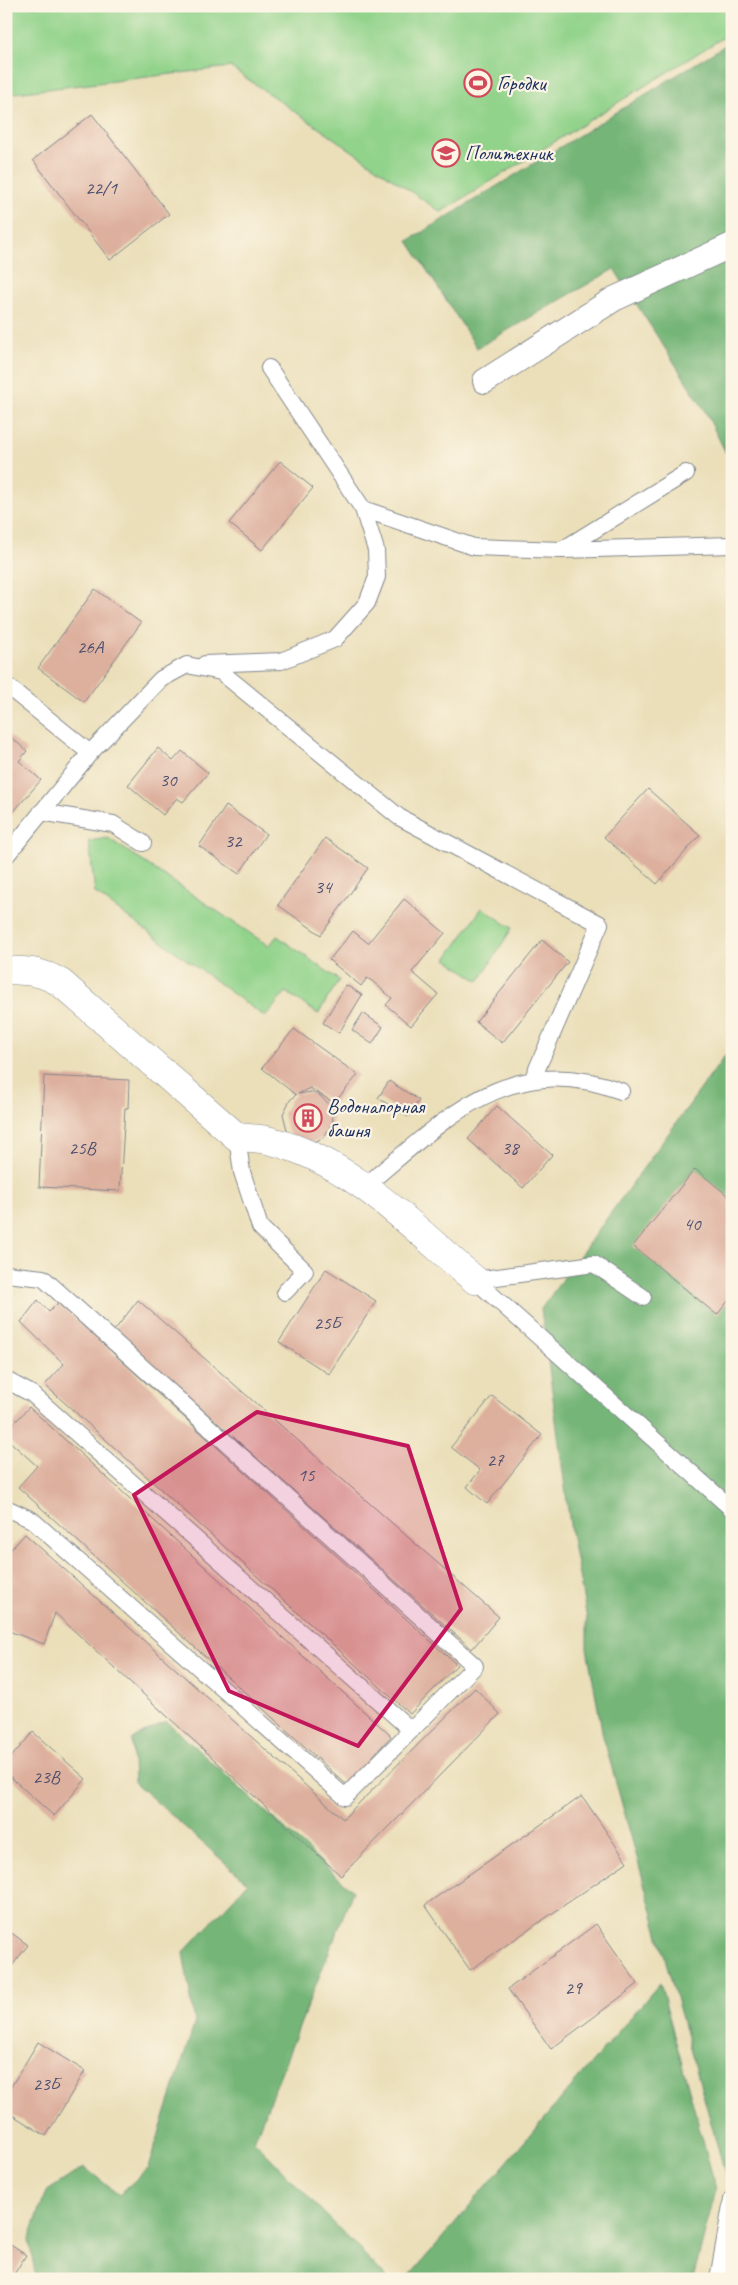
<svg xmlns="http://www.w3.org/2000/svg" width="738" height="2285" viewBox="0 0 738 2285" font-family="Caveat,sans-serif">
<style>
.green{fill:#92d38b;stroke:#568174}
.forest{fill:#75b577;stroke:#48726a}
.building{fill:#ddaf9d}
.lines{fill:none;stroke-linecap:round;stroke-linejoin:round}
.service-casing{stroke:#83878c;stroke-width:18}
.pedestrian-casing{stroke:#83878c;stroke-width:26}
.minor-casing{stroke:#83878c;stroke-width:29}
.service{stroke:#fff;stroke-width:16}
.pedestrian{stroke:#fff;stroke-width:24}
.minor{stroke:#fff;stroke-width:28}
.marked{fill:#c2185b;fill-opacity:0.2;stroke:#c2185b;stroke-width:4;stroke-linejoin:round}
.labels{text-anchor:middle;stroke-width:4.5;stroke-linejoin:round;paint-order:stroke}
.number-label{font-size:19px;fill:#4c4f6e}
.poi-label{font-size:21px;fill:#1b2f5e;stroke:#fcf5e5;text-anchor:start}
</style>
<rect width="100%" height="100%" fill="#fcf5e5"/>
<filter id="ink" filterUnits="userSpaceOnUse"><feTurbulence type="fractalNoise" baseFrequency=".02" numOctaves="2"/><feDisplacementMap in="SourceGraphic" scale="10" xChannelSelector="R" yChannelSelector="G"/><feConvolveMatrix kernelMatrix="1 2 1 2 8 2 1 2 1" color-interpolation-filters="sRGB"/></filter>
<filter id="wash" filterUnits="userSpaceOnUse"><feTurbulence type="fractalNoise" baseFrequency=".0096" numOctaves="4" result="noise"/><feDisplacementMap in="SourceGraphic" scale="20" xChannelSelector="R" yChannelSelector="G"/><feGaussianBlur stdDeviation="1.12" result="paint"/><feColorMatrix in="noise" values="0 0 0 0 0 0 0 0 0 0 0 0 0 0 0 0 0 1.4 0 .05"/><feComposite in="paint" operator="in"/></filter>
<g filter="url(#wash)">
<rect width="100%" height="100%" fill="#ebdfba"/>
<!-- green -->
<path class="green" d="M 6,6 L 732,6 L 732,32 L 441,212 L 230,67 L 6,94 Z
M 108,838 L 269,946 L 277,936 L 339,980 L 318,1014 L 286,992 L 265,1017 L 95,893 L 89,841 Z
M 482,908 L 512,928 L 479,981 L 446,959 Z"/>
<!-- forest -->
<path class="forest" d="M 732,41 L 732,465 L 704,409 L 614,269 L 477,348 L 408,241 Z
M 732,1046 L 732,2198 L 603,1736 L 587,1648 L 587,1619 L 571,1532 L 541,1309 Z
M 166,1721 L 353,1891 L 254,2141 L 388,2279 L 36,2279 L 29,2240 L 46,2192 L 84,2167 L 119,2195 L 148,2168 L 195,2022 L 183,1953 L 248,1883 L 134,1782 L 132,1739 Z
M 660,1983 L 716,2189 L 693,2279 L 407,2279 Z"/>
<g id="blocks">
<!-- building -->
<path class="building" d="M 92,114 L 169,214 L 110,260 L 33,160 Z
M 280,461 L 313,488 L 262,550 L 229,523 Z
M 95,589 L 141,623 L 84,702 L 38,668 Z
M 6,733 L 27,751 L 19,761 L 41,780 L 9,817 L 6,815 Z
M 158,748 L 173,761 L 182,751 L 208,773 L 183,802 L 177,798 L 163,815 L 128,785 Z
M 648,789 L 700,835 L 657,884 L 604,837 Z
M 226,806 L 266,834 L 239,874 L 199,846 Z
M 325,838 L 368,868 L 321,935 L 278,905 Z
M 404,899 L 445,933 L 412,972 L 438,994 L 411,1026 L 386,1005 L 392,998 L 372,981 L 367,978 L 361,986 L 329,960 L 353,931 L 368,943 Z
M 542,940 L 568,962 L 502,1043 L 476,1022 Z
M 346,985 L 362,995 L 339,1033 L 323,1023 Z
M 363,1013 L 383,1027 L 372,1044 L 352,1030 Z
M 294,1029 L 358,1075 L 334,1103 L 310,1088 L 298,1094 L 312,1092 L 319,1095 L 331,1106 L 333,1122 L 324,1137 L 317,1141 L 308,1142 L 293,1137 L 287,1130 L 283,1114 L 290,1100 L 296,1095 L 262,1068 Z
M 44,1076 L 129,1080 L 128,1108 L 125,1108 L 120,1191 L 39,1187 Z
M 389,1081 L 419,1100 L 408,1117 L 378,1098 Z
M 497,1106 L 552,1155 L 523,1188 L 468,1139 Z
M 695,1169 L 732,1199 L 732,1296 L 717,1315 L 633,1246 Z
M 326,1269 L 376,1301 L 329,1374 L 279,1342 Z
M 38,1300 L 49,1312 L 58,1303 L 457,1665 L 410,1714 L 45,1385 L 64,1364 L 21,1322 Z
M 138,1300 L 499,1617 L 472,1649 L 114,1331 Z
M 492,1396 L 542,1435 L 487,1504 L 467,1487 L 480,1470 L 451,1447 Z
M 29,1407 L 391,1736 L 347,1785 L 18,1487 L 37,1466 L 6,1438 L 6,1432 Z
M 25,1534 L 343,1819 L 475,1688 L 500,1714 L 341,1876 L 55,1613 L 44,1644 L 6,1630 L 6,1555 Z
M 33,1732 L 86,1779 L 54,1816 L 6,1773 L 6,1763 Z
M 582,1796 L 627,1862 L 470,1970 L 425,1905 Z
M 596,1924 L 638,1984 L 551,2049 L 508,1989 Z
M 6,1929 L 28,1945 L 6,1974 Z
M 38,2042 L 85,2071 L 46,2136 L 6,2111 L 6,2095 Z
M 6,2242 L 26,2255 L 11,2279 L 6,2279 Z"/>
</g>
</g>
<g filter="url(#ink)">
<use href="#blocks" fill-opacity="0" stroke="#83878c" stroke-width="1"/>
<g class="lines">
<!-- service casing -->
<g class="service-casing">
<path id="service" d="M 269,368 L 363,509
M 562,550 L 732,545
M 205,664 L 281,661 L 335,639 L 367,603 L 377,577 L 376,550 L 363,509 L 474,547 L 562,550 L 686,473
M 6,685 L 90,753
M 41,812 L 113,824 L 143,843
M 6,856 L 90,753 L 161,679 L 187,665 L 221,672 L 399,817 L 600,924 L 533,1078
M 237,1137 L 242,1172 L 260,1227 L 305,1271 L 285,1292
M 365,1186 C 445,1120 508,1049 621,1091
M 6,1274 L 43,1278 L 475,1666 L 345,1797 L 32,1520 L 6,1508
M 475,1280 L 732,1509
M 475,1280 L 594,1264 L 643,1297
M 6,1380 L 32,1394 L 411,1730
M 718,2279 L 732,2200"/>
</g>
<!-- pedestrian casing -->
<g class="pedestrian-casing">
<path id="pedestrian" d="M 485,381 L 614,299 L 732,245"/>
</g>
<!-- minor casing -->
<g class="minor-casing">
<path id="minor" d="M 6,970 C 29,971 41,971 61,983 L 237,1137 C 248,1138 260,1138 271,1141 C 352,1161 413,1228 475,1280"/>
</g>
<!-- service -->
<use href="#service" class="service"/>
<!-- pedestrian -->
<use href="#pedestrian" class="pedestrian"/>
<!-- minor -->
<use href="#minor" class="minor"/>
</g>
</g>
<!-- marked area -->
<path class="marked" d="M 257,1412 L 408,1446 L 461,1609 L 358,1746 L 229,1691 L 134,1495 Z"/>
<!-- icons -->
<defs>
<g id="stadium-ring" transform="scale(1.4375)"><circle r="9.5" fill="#fcf5e5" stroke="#d1495b" stroke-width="1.5"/><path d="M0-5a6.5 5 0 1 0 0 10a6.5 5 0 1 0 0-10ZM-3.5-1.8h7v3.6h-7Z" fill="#d1495b"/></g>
<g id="university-ring" transform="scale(1.4375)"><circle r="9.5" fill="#fcf5e5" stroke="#d1495b" stroke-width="1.5"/><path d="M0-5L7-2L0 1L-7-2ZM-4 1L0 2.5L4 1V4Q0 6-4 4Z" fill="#d1495b"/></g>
<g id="building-ring" transform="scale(1.4375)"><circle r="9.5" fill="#fcf5e5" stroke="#d1495b" stroke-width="1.5"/><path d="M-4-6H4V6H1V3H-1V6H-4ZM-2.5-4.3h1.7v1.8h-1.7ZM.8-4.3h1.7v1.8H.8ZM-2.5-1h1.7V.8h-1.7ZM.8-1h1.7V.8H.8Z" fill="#d1495b"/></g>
</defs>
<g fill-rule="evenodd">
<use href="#stadium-ring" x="478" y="83"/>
<use href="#university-ring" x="446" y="153"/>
<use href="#building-ring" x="308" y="1118"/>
</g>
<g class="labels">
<!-- number labels -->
<g class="number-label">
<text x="101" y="194">22/1</text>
<text x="90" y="653">26А</text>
<text x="168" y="786">30</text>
<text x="233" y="847">32</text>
<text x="323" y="893">34</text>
<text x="82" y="1154">25В</text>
<text x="510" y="1154">38</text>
<text x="692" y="1230">40</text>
<text x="327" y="1329">25Б</text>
<text x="495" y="1466">27</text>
<text x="306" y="1481">15</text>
<text x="46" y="1783">23В</text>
<text x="573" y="1994">29</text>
<text x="46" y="2090">23Б</text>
</g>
<!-- poi labels -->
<g class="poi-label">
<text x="497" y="90">Городки</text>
<text x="465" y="160">Политехник</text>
<text x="327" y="1113">Водонапорная<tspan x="327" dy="24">башня</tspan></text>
</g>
</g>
<!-- margin -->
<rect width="738" height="2285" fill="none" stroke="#fcf5e5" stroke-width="25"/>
</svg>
